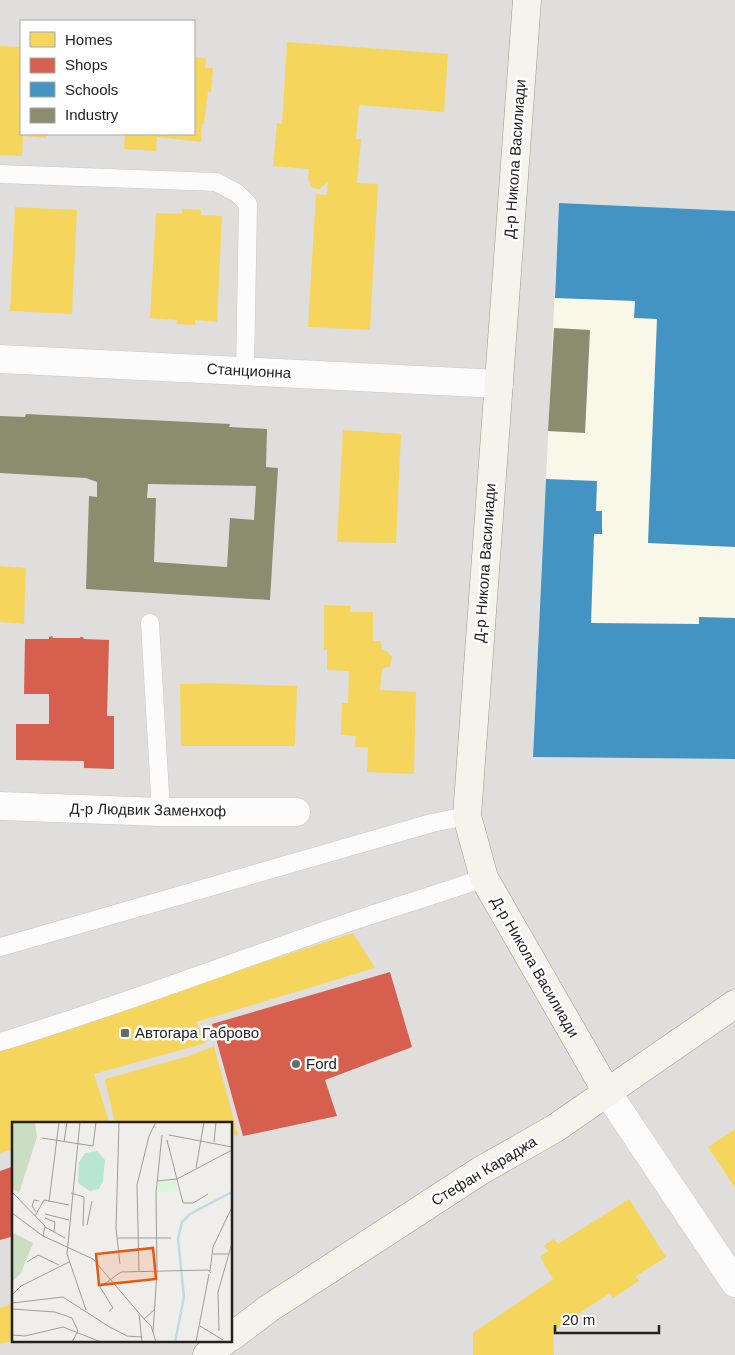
<svg xmlns="http://www.w3.org/2000/svg" width="735" height="1355" viewBox="0 0 735 1355" font-family="Arial,sans-serif">
<style>
.residential{fill:#dfdedc;fill-rule:evenodd}
.education{fill:#f8f7e8}
.homes{fill:#f6d55c}
.shops{fill:#d6604d}
.schools{fill:#4393c3}
.industry{fill:#8c8c6e;fill-rule:evenodd}
.lines{fill:none;stroke-linecap:round;stroke-linejoin:round}
.lane-casing{stroke:#c9c8c7;stroke-width:19}
.street-casing{stroke:#c9c8c7;stroke-width:29}
.secondary-casing{stroke:#999a82;stroke-width:29}
.lane{stroke:#fdfcfc;stroke-width:18}
.street{stroke:#fdfcfc;stroke-width:28}
.secondary{stroke:#f4f4ed;stroke-width:28}
.poi-dot{fill:#6a6968;stroke:#fff;stroke-width:2}
.labels{text-anchor:middle;stroke-width:5;stroke-linejoin:round;paint-order:stroke}
.street-label{font-size:15px;fill:#222;stroke:#fff}
.poi-label{font-size:15px;fill:#222;stroke:#fff;text-anchor:start}
.inset-river{fill:none;stroke:#bfdbe3;stroke-width:2.5}
.inset-road{fill:none;stroke:#9e9c9b;stroke-width:1}
.view{fill:#e8590c;fill-opacity:0.15;stroke:#e8590c;stroke-width:2.5}
.inset-edge{fill:none;stroke:#222;stroke-width:2.5}
</style>
<rect width="100%" height="100%" fill="#f0eeeb"/>
<!-- residential -->
<path class="residential" d="M 0,0 L 735,0 L 735,1355 L 0,1355 ZM 21,21 L 194,21 L 194,134 L 21,134 ZM 14,1124 L 231,1124 L 231,1341 L 14,1341 Z"/>
<!-- education -->
<path class="education" d="M 559,203 L 735,211 L 735,759 L 533,757 Z"/>
<!-- homes -->
<path class="homes" d="M 287,42 L 448,54 L 444,112 L 359,105 L 356,139 L 361,139 L 357,183 L 378,184 L 370,330 L 308,327 L 316,194 L 327,195 L 328,181 L 320,189 L 312,188 L 308,179 L 309,169 L 273,166 L 277,123 L 282,124 Z
M 0,46 L 21,47 L 21,134 L 47,134 L 46,138 L 23,136 L 22,156 L 0,155 Z
M 194,57 L 206,58 L 205,68 L 213,68 L 211,92 L 208,92 L 204,124 L 202,124 L 201,142 L 157,137 L 156,151 L 124,149 L 125,134 L 194,134 Z
M 15,207 L 77,210 L 72,314 L 10,311 Z
M 182,209 L 201,210 L 201,215 L 222,216 L 217,322 L 195,320 L 195,325 L 176,324 L 177,320 L 150,318 L 156,213 L 182,214 Z
M 343,430 L 401,434 L 396,543 L 337,542 Z
M 0,566 L 26,568 L 24,624 L 0,622 Z
M 324,605 L 351,606 L 350,612 L 373,612 L 373,641 L 381,641 L 382,650 L 387,651 L 392,657 L 390,666 L 382,669 L 380,690 L 416,692 L 414,774 L 367,772 L 368,747 L 355,747 L 356,736 L 341,735 L 342,703 L 348,703 L 349,671 L 327,670 L 327,650 L 324,650 Z
M 200,683 L 297,686 L 295,746 L 181,746 L 180,684 L 200,684 Z
M 353,933 L 375,968 L 196,1022 L 206,1043 L 94,1074 L 110,1124 L 14,1124 L 14,1149 L 0,1153 L 0,1049 Z
M 214,1046 L 238,1135 L 231,1137 L 231,1124 L 115,1124 L 105,1079 L 189,1056 Z
M 735,1129 L 735,1188 L 708,1147 Z
M 629,1199 L 666,1257 L 636,1276 L 639,1281 L 613,1298 L 610,1293 L 553,1331 L 554,1355 L 473,1355 L 473,1333 L 553,1279 L 540,1257 L 548,1251 L 544,1246 L 554,1239 L 558,1244 Z
M 11,1296 L 14,1296 L 14,1340 L 0,1344 L 0,1308 L 13,1304 Z"/>
<!-- shops -->
<path class="shops" d="M 52,636 L 53,638 L 80,638 L 80,637 L 83,637 L 84,639 L 109,640 L 107,716 L 114,716 L 114,769 L 84,768 L 84,761 L 16,760 L 16,724 L 49,724 L 49,694 L 24,694 L 25,639 L 49,639 L 49,637 Z
M 390,972 L 412,1047 L 325,1080 L 337,1116 L 243,1136 L 212,1024 Z
M 14,1166 L 14,1236 L 0,1240 L 0,1171 Z"/>
<!-- schools -->
<path class="schools" d="M 559,203 L 735,211 L 735,547 L 648,543 L 657,319 L 634,318 L 635,301 L 555,298 Z
M 546,479 L 597,481 L 596,511 L 602,511 L 602,534 L 594,534 L 591,623 L 699,624 L 699,617 L 735,618 L 735,759 L 533,757 Z"/>
<!-- industry -->
<path class="industry" d="M 554,328 L 590,330 L 585,433 L 548,431 Z
M 26,414 L 230,424 L 229,427 L 267,429 L 266,467 L 278,468 L 270,600 L 86,589 L 89,496 L 97,497 L 97,482 L 86,478 L 0,473 L 0,416 L 25,417 ZM 148,484 L 256,486 L 254,520 L 230,518 L 227,567 L 154,562 L 156,498 L 147,498 Z"/>
<g class="lines">
<!-- lane casing -->
<g class="lane-casing">
<path id="lane" d="M 0,174 L 216,182 L 237,193 L 248,204 L 245,371
M 150,623 L 161,812
M 0,947 L 432,823 L 467,816
M 0,1042 C 116,1007 229,963 344,924 C 391,908 438,894 484,878"/>
</g>
<!-- street casing -->
<g class="street-casing">
<path id="street" d="M 0,359 L 499,384
M 0,806 L 161,812 L 296,812
M 607,1092 L 735,1283"/>
</g>
<!-- secondary casing -->
<g class="secondary-casing">
<path id="secondary" d="M 527,0 L 467,816 L 484,878 L 607,1092
M 231,1337 L 268,1309 L 480,1171 L 554,1129 L 735,1004
M 207,1355 L 225,1341"/>
</g>
<!-- lane -->
<use href="#lane" class="lane"/>
<!-- street -->
<use href="#street" class="street"/>
<!-- secondary -->
<use href="#secondary" class="secondary"/>
</g>
<!-- markers -->
<g class="poi-dot">
<rect x="120" y="1028" width="10" height="10" rx="2.5"/>
<circle cx="296" cy="1064" r="5"/>
</g>
<g class="labels">
<!-- street labels -->
<g class="street-label">
<text transform="translate(515 159) rotate(-86)" y="5">Д-р Никола Василиади</text>
<text transform="translate(249 371) rotate(3)" y="5">Станционна</text>
<text transform="translate(485 563) rotate(-86)" y="5">Д-р Никола Василиади</text>
<text transform="translate(148 810) rotate(1)" y="5">Д-р Людвик Заменхоф</text>
<text transform="translate(535 967) rotate(60)" y="5">Д-р Никола Василиади</text>
<text transform="translate(484 1171) rotate(-31)" y="5">Стефан Караджа</text>
</g>
<!-- poi labels -->
<g class="poi-label">
<text x="135" y="1038">Автогара Габрово</text>
<text x="306" y="1069">Ford</text>
</g>
</g>
<!-- overview -->
<g transform="translate(12 1122)">
<rect width="220" height="220" fill="#f0eeeb"/>
<path d="M 0,0 L 23,0 L 25,15 L 7,71 L 0,66 ZM 0,110 L 21,121 L 9,151 L 0,160 Z" fill="#cbdec1"/>
<path d="M 164,59 L 165,69 L 146,71 L 146,61 Z" fill="#daf5da"/>
<path d="M 85,29 L 93,38 L 91,59 L 87,67 L 78,69 L 66,61 L 67,40 L 73,31 Z" fill="#b7e6d2"/>
<path class="inset-river" d="M 163,220 L 172,175 L 166,117 L 170,100 L 178,92 L 220,70"/>
<path class="inset-road" d="M 68,0 L 55,132 L 74,188M 107,0 L 104,107 L 108,142M 157,13 L 220,25M 30,16 L 81,24 L 84,0M 155,18 L 171,81 L 181,81 L 196,72M 52,20 L 55,0M 202,20 L 204,0M 184,46 L 192,0M 145,59 L 165,57 L 220,28M 0,70 L 33,104 L 31,114M 59,71 L 72,75 L 71,104M 37,80 L 47,0M 24,90 L 20,84 L 22,78 L 27,79M 0,91 L 31,114 L 81,137 L 132,197M 33,92 L 57,98M 23,94 L 32,78 L 57,83M 33,96 L 43,100 L 42,110M 75,103 L 80,79M 33,105 L 53,116M 106,116 L 159,116M 201,132 L 217,132M 15,140 L 26,133 L 47,143M 127,149 L 125,63 L 137,14 L 144,0M 198,149 L 201,125 L 220,85M 0,173 L 9,164 L 57,140M 0,181 L 51,175 L 96,204 L 115,214 L 129,215M 0,187 L 43,190 L 60,196 L 66,209 L 60,220M 142,188 L 132,197 L 139,204 L 144,220M 97,189 L 101,186 L 88,165 L 109,150 L 196,148 L 199,151M 127,192 L 130,220M 188,204 L 211,218M 207,209 L 206,170 L 220,121M 141,210 L 145,149 L 144,71 L 150,13M 0,213 L 13,214 L 51,205 L 89,220M 184,220 L 197,152"/>
<path class="view" d="M 141,126 L 144,157 L 87,163 L 84,132 Z"/>
<rect width="220" height="220" class="inset-edge"/>
</g>
<!-- legend -->
<rect x="20" y="20" width="175" height="115" fill="#ffffff" stroke="#a7a7a7"/>
<rect x="30" y="32" width="25" height="15" fill="#f6d55c" stroke="#a7a7a7"/>
<text x="65" y="45" font-size="15" fill="#222222">Homes</text>
<rect x="30" y="58" width="25" height="15" fill="#d6604d" stroke="#a7a7a7"/>
<text x="65" y="70" font-size="15" fill="#222222">Shops</text>
<rect x="30" y="82" width="25" height="15" fill="#4393c3" stroke="#a7a7a7"/>
<text x="65" y="95" font-size="15" fill="#222222">Schools</text>
<rect x="30" y="108" width="25" height="15" fill="#8c8c6e" stroke="#a7a7a7"/>
<text x="65" y="120" font-size="15" fill="#222222">Industry</text>
<!-- scale -->
<path d="M555 1325v8h104v-8" fill="none" stroke="#222222" stroke-width="2.5"/>
<text x="562" y="1325" font-size="15" fill="#222222" stroke="#ffffff" stroke-width="4" paint-order="stroke">20 m</text>
</svg>
